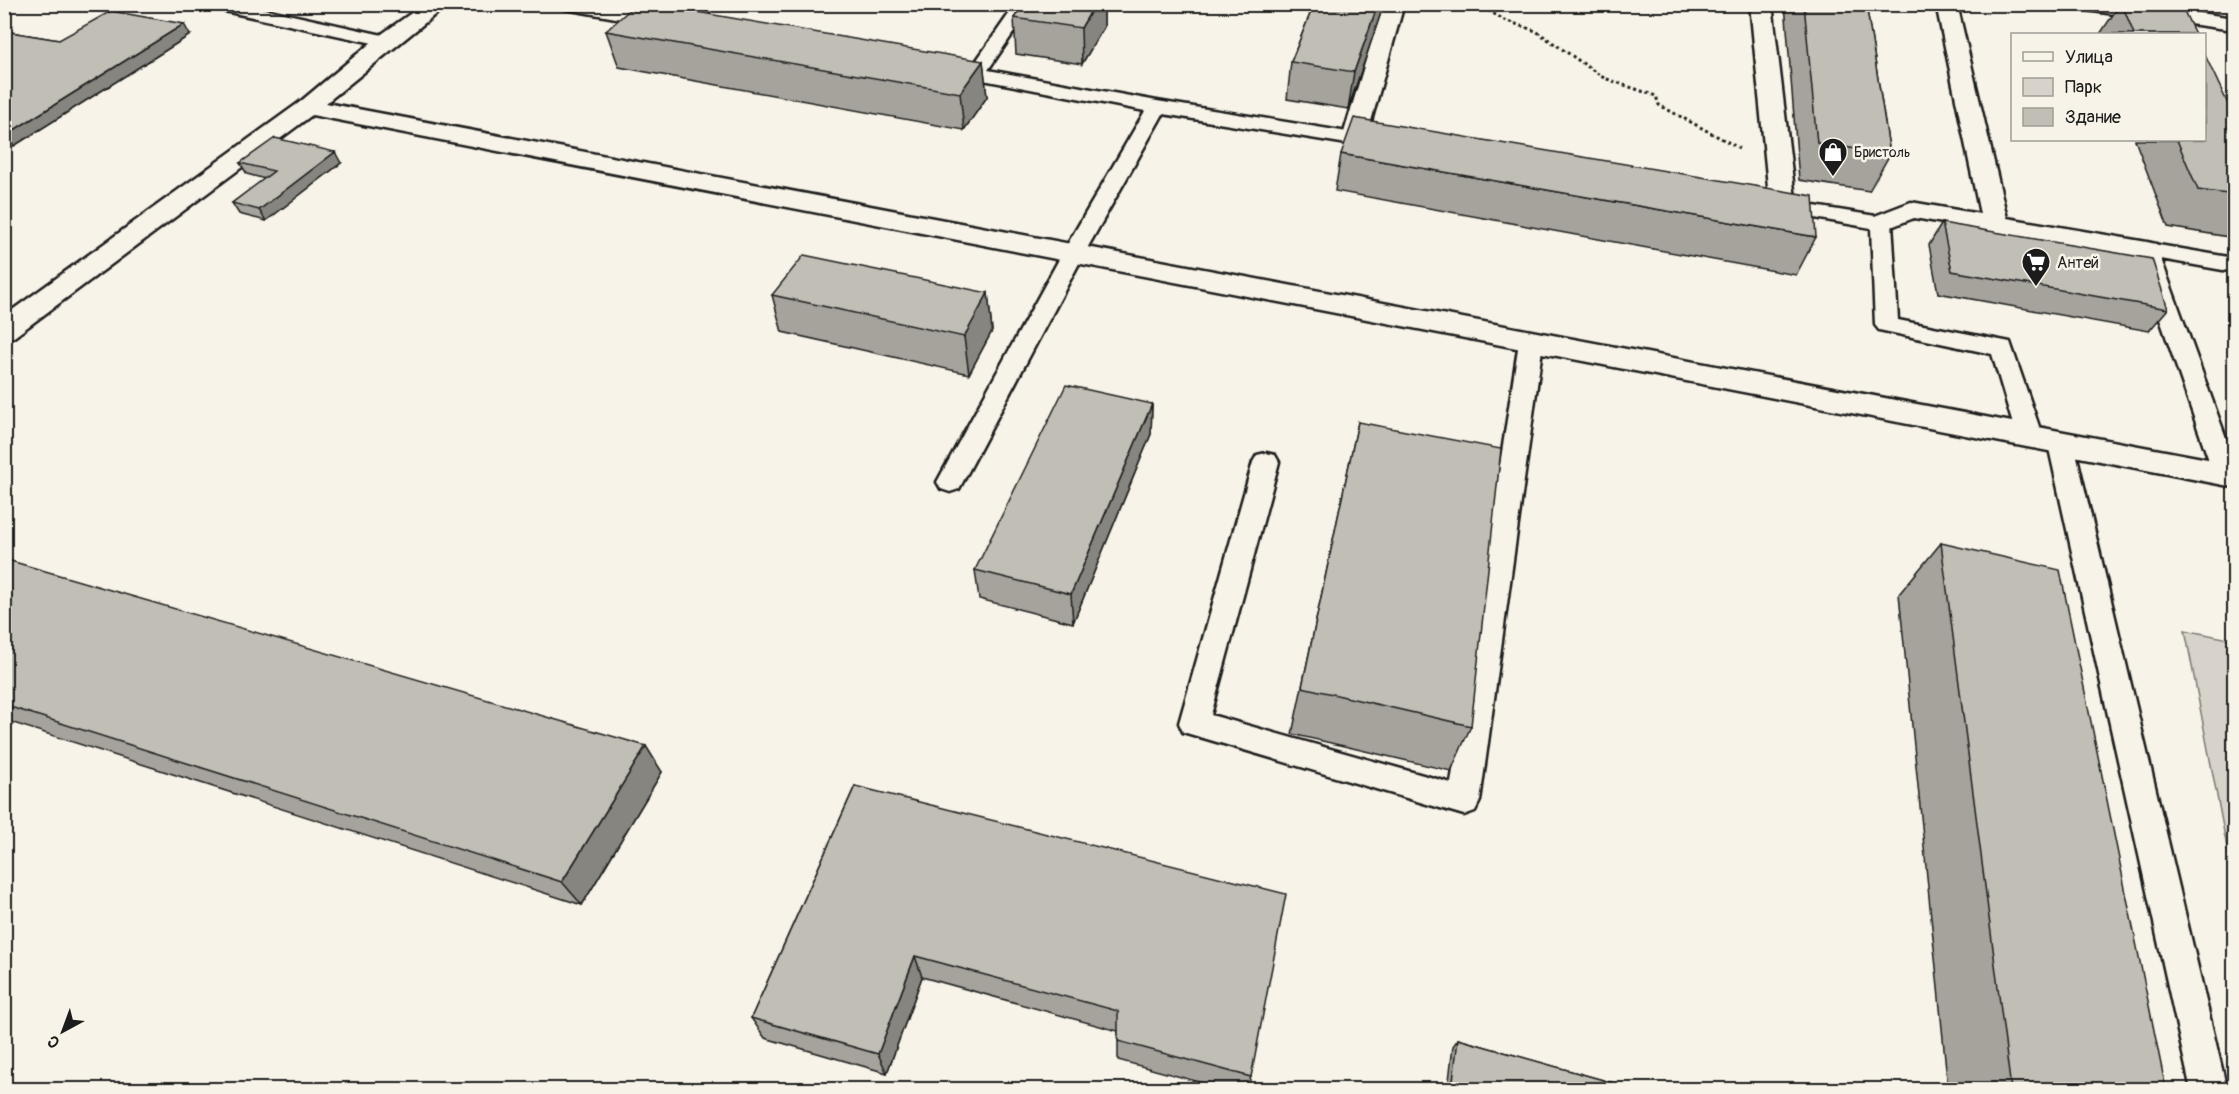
<svg xmlns="http://www.w3.org/2000/svg" width="2239" height="1094" viewBox="0 0 2239 1094" font-family="Pangolin,sans-serif">
<style>
.green{fill:#d7d3cb;stroke:#7a7874;stroke-width:1.5}
.lines{fill:none;stroke-linecap:round;stroke-linejoin:round}
.service-casing{stroke:#1c1c1c;stroke-width:5}
.minor-casing{stroke:#1c1c1c;stroke-width:5}
.path{stroke:#1c1c1c;stroke-width:3;stroke-dasharray:3 3;stroke-linecap:butt}
.service{fill:#f7f3e8;fill-rule:evenodd}
.minor{fill:#f7f3e8;fill-rule:evenodd}
.wall{fill:#a5a39c;stroke:#1c1c1c;stroke-width:1.5}
.shaded-wall{fill:#86857f;stroke:#1c1c1c;stroke-width:1.5}
.building{fill:#c0beb5;stroke:#1c1c1c;stroke-width:1.5}
.labels{text-anchor:middle;stroke-width:5;stroke-linejoin:round;paint-order:stroke}
.far-poi-label{font-size:14px;fill:#1c1c1c;stroke:#f7f3e8;text-anchor:start}
.poi-label{font-size:16px;fill:#1c1c1c;stroke:#f7f3e8;text-anchor:start}
</style>
<rect width="100%" height="100%" fill="#f7f3e8"/>
<filter id="ink" filterUnits="userSpaceOnUse"><feTurbulence type="fractalNoise" baseFrequency=".0167" numOctaves="2"/><feDisplacementMap in="SourceGraphic" scale="12" xChannelSelector="R" yChannelSelector="G"/><feConvolveMatrix kernelMatrix="1 2 1 2 8 2 1 2 1" color-interpolation-filters="sRGB"/></filter>
<g filter="url(#ink)">
<!-- green -->
<path class="green" d="M 2185,630 L 2234,640 L 2234,884 Z"/>
<g class="lines">
<!-- service casing -->
<g class="service-casing">
<path id="service" d="M 207,4 L 242,4 L 387,36 L 393,37 L 396,41 L 393,45 L 387,46 L 215,9 Z
M 557,4 L 597,4 L 661,16 L 667,17 L 670,21 L 667,25 L 661,26 L 565,9 Z
M 1016,4 L 1033,4 L 988,70 L 1157,101 L 1378,137 L 1385,139 L 1388,143 L 1385,147 L 1378,149 L 1163,114 L 1085,252 L 959,489 L 950,492 L 941,489 L 937,482 L 1063,252 L 1145,111 L 941,72 L 939,68 L 941,64 L 948,62 L 972,67 Z
M 1777,200 L 1888,218 L 1892,223 L 1898,320 L 2010,342 L 2043,438 L 2039,444 L 2030,447 L 2021,444 L 2017,438 L 1992,354 L 1879,330 L 1875,325 L 1871,228 L 1770,210 L 1767,206 L 1770,202 Z
M 2147,243 L 2234,258 L 2234,272 L 2161,259 L 2234,460 L 2234,482 L 2227,485 L 2218,482 L 2214,475 L 2136,250 L 2139,245 Z
M 1531,334 L 1539,336 L 1543,342 L 1480,801 L 1475,811 L 1464,815 L 1183,732 L 1179,723 L 1253,462 L 1257,455 L 1266,453 L 1275,455 L 1279,462 L 1211,715 L 1451,783 L 1519,342 L 1523,336 Z
M 2061,435 L 2070,438 L 2074,444 L 2227,1090 L 2191,1090 L 2048,444 L 2052,438 Z"/>
</g>
<!-- minor casing -->
<g class="minor-casing">
<path id="minor" d="M 424,4 L 448,4 L 326,103 L 2234,464 L 2234,487 L 312,115 L 14,337 L 4,339 L 4,316 L 300,102 L 379,36 Z
M 692,4 L 715,4 C 706,17 694,33 677,29 L 674,24 Z
M 1383,4 L 1404,4 L 1366,139 L 1363,144 L 1354,146 L 1345,144 L 1342,139 Z
M 1750,4 L 1772,4 L 1796,207 L 1792,212 L 1783,215 L 1774,212 L 1770,207 Z
M 1936,4 L 1957,4 L 2007,218 L 2147,242 L 2156,244 L 2160,250 L 2156,256 L 2147,258 L 1914,218 L 1881,231 L 1872,229 L 1868,223 L 1872,217 L 1911,202 L 1980,214 Z
M 2075,4 L 2136,4 L 2234,18 L 2234,30 L 2085,10 L 2078,8 Z"/>
</g>
<!-- path -->
<path class="path" d="M 1478,4 L 1504,20 L 1536,31 L 1604,78 L 1656,96 L 1659,105 L 1739,148"/>
<!-- service -->
<use href="#service" class="service"/>
<!-- minor -->
<use href="#minor" class="minor"/>
</g>
<!-- wall -->
<path class="wall" d="M 1314,4 L 1384,4 L 1348,109 L 1287,99 L 1291,62 Z
M 1785,4 L 1866,4 L 1890,154 L 1869,191 L 1799,180 Z
M 2120,4 L 2137,4 L 2195,34 L 2100,34 Z
M 1104,13 L 1104,27 L 1082,64 L 1016,54 L 1014,18 Z
M 4,31 L 59,40 L 190,35 L 14,146 L 4,144 Z
M 606,31 L 983,61 L 987,97 L 964,130 L 619,67 Z
M 2235,119 L 2235,238 L 2168,227 L 2135,140 L 2205,140 Z
M 1341,154 L 1816,237 L 1796,275 L 1335,191 Z
M 240,163 L 341,163 L 266,221 L 239,214 L 232,203 L 265,179 L 247,174 Z
M 1942,223 L 2168,309 L 2149,331 L 1938,293 L 1929,245 Z
M 988,293 L 992,331 L 969,374 L 782,332 L 772,295 Z
M 1152,404 L 1151,434 L 1073,623 L 979,599 L 975,570 Z
M 1358,422 L 1471,726 L 1451,771 L 1292,734 Z
M 1941,543 L 2166,1089 L 1948,1089 L 1899,594 Z
M 4,559 L 662,772 L 582,905 L 4,720 Z
M 855,786 L 1251,1077 L 1247,1089 L 1225,1089 L 1118,1060 L 1118,1031 L 922,977 L 887,1073 L 765,1038 L 751,1018 Z
M 1458,1039 L 1635,1089 L 1448,1089 L 1453,1046 Z"/>
<!-- shaded-wall -->
<path class="shaded-wall" d="M 1095,4 L 1109,4 L 1104,13 L 1104,27 L 1082,64 L 1081,28 Z
M 1378,4 L 1384,4 L 1348,109 L 1354,72 Z
M 184,24 L 190,35 L 14,146 L 6,135 Z
M 983,61 L 987,97 L 964,130 L 960,93 Z
M 335,152 L 341,163 L 266,221 L 259,210 Z
M 988,293 L 992,331 L 969,374 L 964,337 Z
M 1152,404 L 1151,434 L 1073,623 L 1071,594 Z
M 646,746 L 662,772 L 582,905 L 562,882 Z
M 915,956 L 922,977 L 887,1073 L 878,1054 Z"/>
<!-- building -->
<path class="building" d="M 636,4 L 650,4 L 983,61 L 960,93 L 606,31 Z
M 1023,4 L 1095,4 L 1081,28 L 1014,18 Z
M 1314,4 L 1378,4 L 1354,72 L 1291,62 Z
M 1804,4 L 1866,4 L 1890,154 L 1817,143 Z
M 2122,4 L 2137,4 L 2184,11 L 2195,34 L 2134,34 Z
M 111,11 L 184,24 L 6,135 L 4,135 L 4,31 L 59,40 Z
M 2205,55 L 2235,119 L 2235,195 L 2198,190 L 2177,140 L 2205,140 Z
M 1354,118 L 1813,196 L 1816,237 L 1341,154 Z
M 275,138 L 335,152 L 259,210 L 232,203 L 274,171 L 240,163 Z
M 1942,223 L 2152,259 L 2168,309 L 1952,271 Z
M 804,255 L 988,293 L 964,337 L 772,295 Z
M 1066,385 L 1152,404 L 1071,594 L 975,570 Z
M 1358,422 L 1501,449 L 1471,726 L 1302,687 Z
M 1941,543 L 2060,570 L 2166,1089 L 2011,1089 Z
M 4,559 L 646,746 L 562,882 L 4,705 Z
M 855,786 L 1286,894 L 1251,1077 L 1118,1041 L 1118,1011 L 915,956 L 878,1054 L 751,1018 Z
M 1458,1039 L 1635,1089 L 1452,1089 Z"/>
</g>
<!-- icons -->
<defs>
<g id="shop-pin" transform="scale(1.5)"><path d="M0 17L-7.5 6A9.5 9.5 0 1 1 7.5 6Z" fill="#1c1c1c" stroke="#f7f3e8"/><path d="M-5-2.5h2.3a2.7 3.5 0 0 1 5.4 0H5L5.5 6h-11ZM-1.5-2.5h3a1.5 2.3 0 0 0-3 0Z" fill="#fff"/></g>
<g id="supermarket-pin" transform="scale(1.5)"><path d="M0 17L-7.5 6A9.5 9.5 0 1 1 7.5 6Z" fill="#1c1c1c" stroke="#f7f3e8"/><path d="M-6-5.5h2.5l.6 2H6L4.5 2H-2.5L-4.4-4H-6ZM-1.5 3.2a1.3 1.3 0 1 0 .1 0ZM3 3.2a1.3 1.3 0 1 0 .1 0Z" fill="#fff"/></g>
</defs>
<g fill-rule="evenodd">
<use href="#shop-pin" x="1833" y="152"/>
<use href="#supermarket-pin" x="2036" y="262"/>
</g>
<g class="labels">
<!-- far-poi labels -->
<g class="far-poi-label">
<text x="1854" y="157">Бристоль</text>
</g>
<!-- poi labels -->
<g class="poi-label">
<text x="2057" y="268">Антей</text>
</g>
</g>
<!-- margin -->
<rect width="2239" height="1094" fill="none" stroke="#f7f3e8" stroke-width="24"/>
<rect x="12" y="12" width="2215" height="1070" fill="none" stroke="#1c1c1c" stroke-width="2" filter="url(#ink)"/>
<!-- legend -->
<rect x="2011" y="33" width="195" height="108" fill="#f7f3e8" stroke="#9f9d96" stroke-width="1.5"/>
<rect x="2023" y="52" width="30" height="9" fill="#f7f3e8" stroke="#9f9d96" stroke-width="1.5"/>
<text x="2065" y="63" font-size="18" fill="#1c1c1c">Улица</text>
<rect x="2023" y="78" width="30" height="18" fill="#d7d3cb" stroke="#9f9d96" stroke-width="1.5"/>
<text x="2065" y="93" font-size="18" fill="#1c1c1c">Парк</text>
<rect x="2023" y="108" width="30" height="18" fill="#c0beb5" stroke="#9f9d96" stroke-width="1.5"/>
<text x="2065" y="123" font-size="18" fill="#1c1c1c">Здание</text>
<!-- north arrow -->
<g transform="translate(63 1031) rotate(221)" stroke="#f7f3e8" stroke-width="4.5" paint-order="stroke">
<path d="M0-4.5L10 22L0 15L-10 22Z" fill="#1c1c1c"/>
<text y="-9" font-size="16" font-weight="bold" text-anchor="middle" fill="#1c1c1c">С</text>
</g>
</svg>
